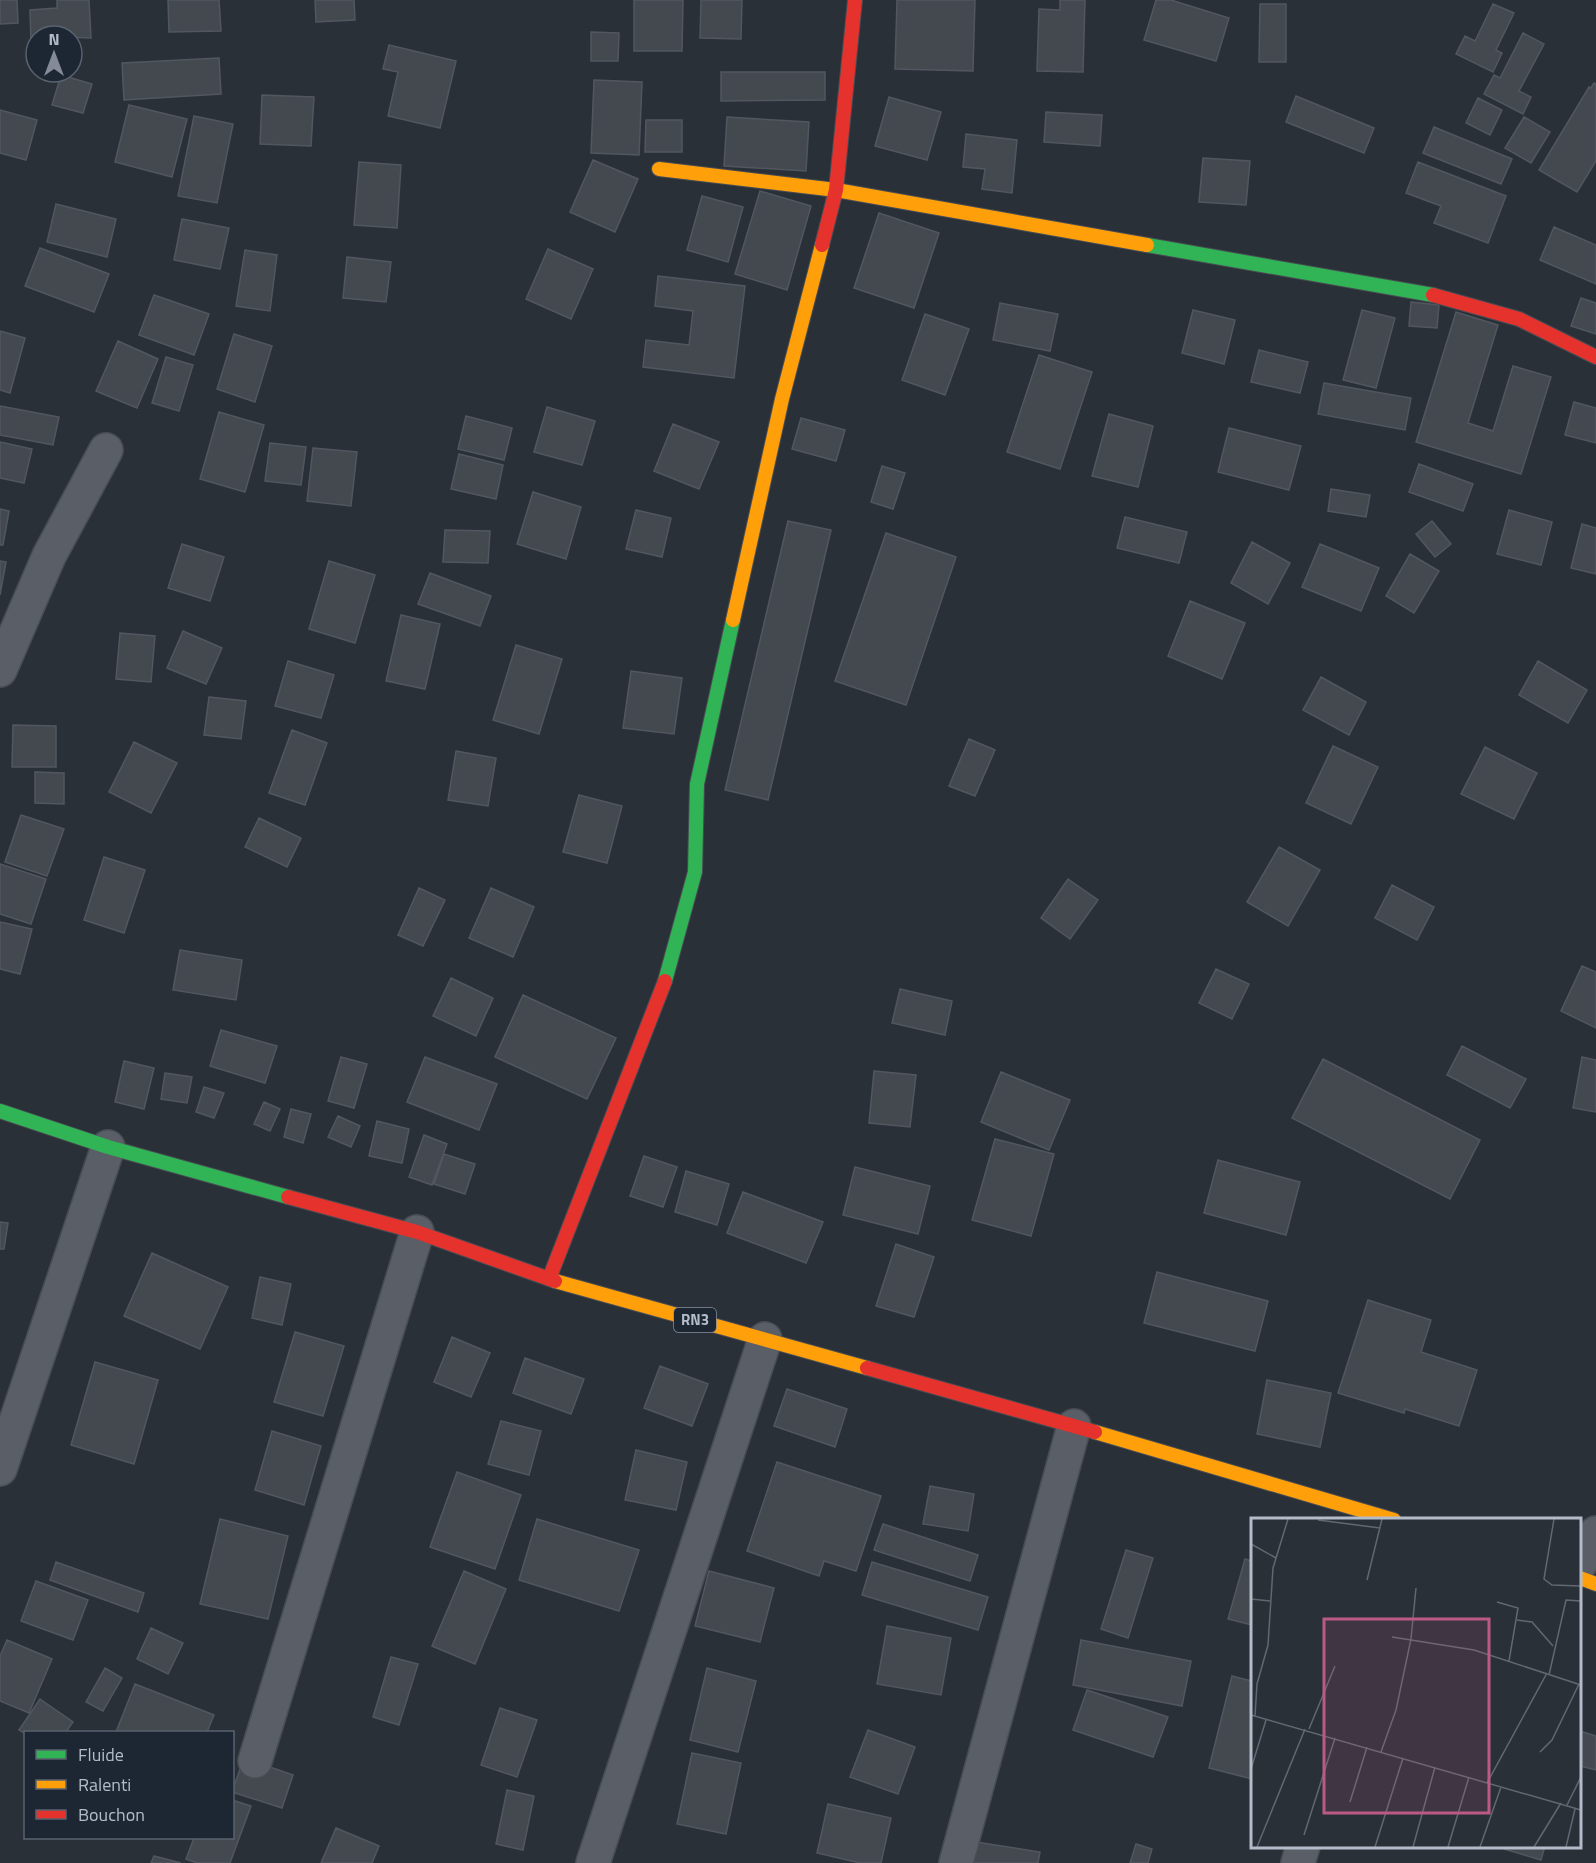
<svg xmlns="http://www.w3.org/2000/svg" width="1596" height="1863" viewBox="0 0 1596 1863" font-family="'Titillium Web',sans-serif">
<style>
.building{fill:#444950;stroke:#52575f;stroke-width:1.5}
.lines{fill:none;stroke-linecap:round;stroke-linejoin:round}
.street-casing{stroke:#484c53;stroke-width:36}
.fast-casing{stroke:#484c53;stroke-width:16}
.slow-casing{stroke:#484c53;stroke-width:16}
.jam-casing{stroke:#484c53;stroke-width:16}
.street{stroke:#5a5e66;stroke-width:33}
.fast{stroke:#30b455;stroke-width:14}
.slow{stroke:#ff9f0a;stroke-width:14}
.jam{stroke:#e5322d;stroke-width:14}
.labels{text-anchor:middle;stroke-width:4.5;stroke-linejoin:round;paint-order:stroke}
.shield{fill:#1d2633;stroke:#878f9c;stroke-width:1.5}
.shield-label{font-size:15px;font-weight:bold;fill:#b4bcc9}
.inset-road{fill:none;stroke:#616872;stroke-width:1.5}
.view{fill:#bc5a87;fill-opacity:0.15;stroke:#bc5a87;stroke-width:3}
.inset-edge{fill:none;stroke:#b4bcc9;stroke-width:3}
</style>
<rect width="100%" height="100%" fill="#2a3038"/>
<!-- building -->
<path class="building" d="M 0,0 L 17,0 L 18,23 L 0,24 Z
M 57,0 L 89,0 L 91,38 L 36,36 L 36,41 L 31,42 L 30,10 L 57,8 Z
M 168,0 L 219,0 L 221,31 L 169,32 Z
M 315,0 L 354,0 L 355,20 L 316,22 Z
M 634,0 L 683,0 L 682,51 L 634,51 Z
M 701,0 L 742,0 L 741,39 L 700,38 Z
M 897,0 L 975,0 L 973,71 L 895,69 Z
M 1060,0 L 1085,0 L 1083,72 L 1037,71 L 1039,9 L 1060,10 Z
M 1156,0 L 1171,0 L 1229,18 L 1216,61 L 1144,40 Z
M 1260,4 L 1286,4 L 1286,62 L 1259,62 Z
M 1493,4 L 1514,13 L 1496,50 L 1502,53 L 1493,72 L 1456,54 L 1465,36 L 1475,41 Z
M 591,32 L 619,33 L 618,61 L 591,61 Z
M 1523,33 L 1544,44 L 1519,91 L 1531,97 L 1523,114 L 1484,94 L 1494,75 L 1500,78 Z
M 389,45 L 456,61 L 440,128 L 388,116 L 398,72 L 383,69 Z
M 219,58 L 221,94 L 124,100 L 122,63 Z
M 721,72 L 825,72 L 825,100 L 721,101 Z
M 61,75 L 92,84 L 83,113 L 52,105 Z
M 594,80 L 642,82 L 639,155 L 591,153 Z
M 1594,83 L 1596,84 L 1596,161 L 1577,192 L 1539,170 L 1589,87 L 1591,88 Z
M 262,95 L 314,97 L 311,146 L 260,144 Z
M 1296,96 L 1374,128 L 1364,153 L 1286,122 Z
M 889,97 L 941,112 L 927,160 L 875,146 Z
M 1478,98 L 1502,110 L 1490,135 L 1466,123 Z
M 129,105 L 187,119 L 172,177 L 115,162 Z
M 0,110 L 37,120 L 26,160 L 0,153 Z
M 1046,112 L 1102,115 L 1100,146 L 1044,142 Z
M 194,116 L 233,124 L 217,203 L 178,196 Z
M 727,117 L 809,122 L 806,171 L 724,166 Z
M 1524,117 L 1550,132 L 1531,163 L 1505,148 Z
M 646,120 L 682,120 L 682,152 L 645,152 Z
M 1434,127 L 1512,159 L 1501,184 L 1423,153 Z
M 966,134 L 1017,140 L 1012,193 L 982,189 L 985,169 L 963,167 Z
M 1203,158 L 1250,161 L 1246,205 L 1199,202 Z
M 593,160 L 638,179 L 615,232 L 570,212 Z
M 359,162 L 401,165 L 397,228 L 354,225 Z
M 1418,162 L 1506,196 L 1488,243 L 1434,223 L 1441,206 L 1406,193 Z
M 760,191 L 811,206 L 787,290 L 735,274 Z
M 702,196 L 743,207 L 728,262 L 687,250 Z
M 56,204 L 116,219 L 107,257 L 47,242 Z
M 879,213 L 939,233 L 914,308 L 854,288 Z
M 182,219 L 229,228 L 220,269 L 174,260 Z
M 1554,227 L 1596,245 L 1596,284 L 1540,260 Z
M 40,248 L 109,274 L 94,312 L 25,286 Z
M 548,249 L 593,269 L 571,319 L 526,299 Z
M 245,250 L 277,255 L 270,311 L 236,306 Z
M 347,257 L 391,262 L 386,302 L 343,298 Z
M 658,276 L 745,286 L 734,378 L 643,367 L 646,340 L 689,345 L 693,311 L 655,306 Z
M 154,295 L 209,314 L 194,355 L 139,335 Z
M 1581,298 L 1596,303 L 1596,334 L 1571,326 Z
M 1411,302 L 1439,305 L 1437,328 L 1409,326 Z
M 1000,303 L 1058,314 L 1050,351 L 993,340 Z
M 1193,310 L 1235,320 L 1224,364 L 1182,353 Z
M 1362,310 L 1395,318 L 1376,388 L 1343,380 Z
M 1456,312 L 1498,325 L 1468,423 L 1493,431 L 1513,366 L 1551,377 L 1521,474 L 1416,442 Z
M 925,314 L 969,329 L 945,395 L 902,380 Z
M 0,331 L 25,338 L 10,393 L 0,390 Z
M 234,334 L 272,346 L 255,402 L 217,389 Z
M 118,341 L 158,359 L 137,408 L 96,391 Z
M 1259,350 L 1308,362 L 1300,393 L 1251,382 Z
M 1039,355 L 1092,372 L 1060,469 L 1007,452 Z
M 166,357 L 193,365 L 179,411 L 152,403 Z
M 1324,383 L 1411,398 L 1405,430 L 1318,414 Z
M 1574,402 L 1596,408 L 1596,443 L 1565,435 Z
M 0,406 L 59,417 L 53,445 L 0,435 Z
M 547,407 L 595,421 L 582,465 L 534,452 Z
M 219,412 L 264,425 L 245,492 L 200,479 Z
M 1109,414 L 1153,426 L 1138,487 L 1092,476 Z
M 466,416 L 512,428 L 504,460 L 458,449 Z
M 801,418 L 845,430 L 836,461 L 792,449 Z
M 673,424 L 719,442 L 699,489 L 654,471 Z
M 1229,428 L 1301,446 L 1289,490 L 1218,472 Z
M 0,442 L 32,449 L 24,483 L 0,478 Z
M 270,443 L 306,447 L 301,485 L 265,481 Z
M 313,448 L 357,452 L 351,506 L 307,501 Z
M 459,454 L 503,465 L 496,499 L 451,489 Z
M 1419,464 L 1473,484 L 1463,511 L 1409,492 Z
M 882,466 L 905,473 L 893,509 L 871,502 Z
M 1331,489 L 1370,495 L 1366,517 L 1328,511 Z
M 533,492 L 581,507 L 566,559 L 517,544 Z
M 0,509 L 9,511 L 3,545 L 0,545 Z
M 636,510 L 671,518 L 662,557 L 626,549 Z
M 1509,510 L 1552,522 L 1541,565 L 1497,554 Z
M 1125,517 L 1187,532 L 1179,563 L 1117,548 Z
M 788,521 L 831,530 L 768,800 L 725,790 Z
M 1432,521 L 1451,544 L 1435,557 L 1416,534 Z
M 1582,524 L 1596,528 L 1596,574 L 1571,568 Z
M 445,530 L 490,531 L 488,563 L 443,562 Z
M 886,533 L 956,557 L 906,705 L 835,681 Z
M 1252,542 L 1290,563 L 1268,604 L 1231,583 Z
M 182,544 L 224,557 L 210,601 L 168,588 Z
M 1320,544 L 1379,568 L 1361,611 L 1302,587 Z
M 1410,554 L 1439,571 L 1414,613 L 1386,596 Z
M 0,561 L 6,562 L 0,595 Z
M 329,561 L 375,575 L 355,643 L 309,629 Z
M 430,573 L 491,596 L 480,626 L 418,604 Z
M 1190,601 L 1245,623 L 1222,679 L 1168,656 Z
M 401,615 L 440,624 L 425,689 L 386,681 Z
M 183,631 L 222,648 L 206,684 L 167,668 Z
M 120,633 L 155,636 L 151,682 L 116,679 Z
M 516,645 L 562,659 L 539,734 L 493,720 Z
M 288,661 L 334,675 L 321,718 L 275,706 Z
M 1538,661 L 1587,690 L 1568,723 L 1519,695 Z
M 631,671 L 682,678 L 674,734 L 623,728 Z
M 1321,677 L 1366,702 L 1349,735 L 1303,710 Z
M 209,697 L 246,701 L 241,739 L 204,735 Z
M 13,725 L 56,726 L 56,767 L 12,767 Z
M 292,730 L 327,743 L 305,805 L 269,793 Z
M 969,739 L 995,750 L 975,796 L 949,786 Z
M 134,742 L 177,763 L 151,813 L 109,792 Z
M 1333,746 L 1378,767 L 1351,824 L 1306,803 Z
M 1485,747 L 1537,773 L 1514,819 L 1461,794 Z
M 456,751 L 496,758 L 488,806 L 448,800 Z
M 35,772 L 64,773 L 64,804 L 35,803 Z
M 579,795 L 622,806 L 607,863 L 563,852 Z
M 21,815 L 64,829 L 47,876 L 5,862 Z
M 259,818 L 301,838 L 287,867 L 245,847 Z
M 1279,847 L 1320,870 L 1288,926 L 1247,902 Z
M 104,857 L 145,870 L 124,933 L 84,920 Z
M 0,864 L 46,879 L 31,924 L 0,914 Z
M 1068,879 L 1098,900 L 1070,939 L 1041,918 Z
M 1392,885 L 1434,907 L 1417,940 L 1375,918 Z
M 419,888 L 445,900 L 423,946 L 398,935 Z
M 491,888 L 534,907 L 513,957 L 469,938 Z
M 0,922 L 32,929 L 20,974 L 0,969 Z
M 180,950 L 242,960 L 236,1000 L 173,990 Z
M 1582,966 L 1596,972 L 1596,1028 L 1561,1011 Z
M 1216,969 L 1249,984 L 1232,1019 L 1199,1003 Z
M 451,978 L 493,998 L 476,1036 L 433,1016 Z
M 900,989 L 952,1001 L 945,1035 L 892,1023 Z
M 523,995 L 616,1038 L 587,1099 L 495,1057 Z
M 221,1030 L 277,1046 L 265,1083 L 210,1066 Z
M 1462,1046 L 1526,1079 L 1510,1108 L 1447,1075 Z
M 341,1057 L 367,1064 L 354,1108 L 328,1101 Z
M 425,1057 L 497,1084 L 479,1130 L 407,1102 Z
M 1582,1057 L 1596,1060 L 1596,1112 L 1573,1108 Z
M 1323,1059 L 1480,1140 L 1450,1199 L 1292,1118 Z
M 124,1061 L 154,1068 L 144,1109 L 115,1102 Z
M 874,1071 L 916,1075 L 910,1127 L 869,1123 Z
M 1001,1072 L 1070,1100 L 1049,1150 L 981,1122 Z
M 165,1073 L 192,1077 L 187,1103 L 161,1099 Z
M 204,1087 L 224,1093 L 214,1118 L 196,1112 Z
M 264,1102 L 280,1109 L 270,1131 L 254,1124 Z
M 291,1109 L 311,1114 L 303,1143 L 284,1137 Z
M 338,1116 L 360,1126 L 351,1147 L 328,1137 Z
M 377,1121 L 409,1129 L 402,1163 L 369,1156 Z
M 424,1135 L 447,1144 L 432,1185 L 409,1177 Z
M 995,1139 L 1054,1154 L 1031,1236 L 972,1220 Z
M 444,1154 L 475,1164 L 465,1194 L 434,1184 Z
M 644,1156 L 677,1167 L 663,1207 L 630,1196 Z
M 1218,1160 L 1300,1182 L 1286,1235 L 1204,1213 Z
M 855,1167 L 930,1186 L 918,1234 L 843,1215 Z
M 686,1171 L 729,1184 L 717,1225 L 675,1212 Z
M 743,1192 L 823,1222 L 806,1263 L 727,1233 Z
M 0,1222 L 8,1223 L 4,1249 L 0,1249 Z
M 896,1244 L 934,1257 L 914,1317 L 876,1306 Z
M 152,1253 L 228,1287 L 200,1349 L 124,1316 Z
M 1157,1272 L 1268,1301 L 1255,1351 L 1144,1323 Z
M 260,1277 L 291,1284 L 282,1325 L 252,1318 Z
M 1368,1300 L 1431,1320 L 1421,1352 L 1477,1370 L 1459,1426 L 1405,1409 L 1404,1413 L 1338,1393 Z
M 295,1332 L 344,1346 L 323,1416 L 274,1402 Z
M 452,1337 L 490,1353 L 471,1397 L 434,1382 Z
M 525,1358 L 584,1379 L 571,1414 L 513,1393 Z
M 95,1362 L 158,1380 L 134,1464 L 71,1445 Z
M 660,1366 L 708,1384 L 692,1426 L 644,1408 Z
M 1267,1380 L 1331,1393 L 1320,1447 L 1257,1434 Z
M 787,1389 L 847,1409 L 835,1447 L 774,1426 Z
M 501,1421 L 541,1431 L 529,1475 L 488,1464 Z
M 272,1431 L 321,1446 L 304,1505 L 255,1490 Z
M 636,1450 L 687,1462 L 676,1510 L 625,1500 Z
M 777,1462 L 881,1496 L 856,1571 L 824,1561 L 819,1576 L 747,1551 Z
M 457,1472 L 521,1495 L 495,1569 L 430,1547 Z
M 930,1486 L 974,1494 L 968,1531 L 923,1524 Z
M 220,1519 L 288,1536 L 268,1619 L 200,1604 Z
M 537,1519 L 639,1550 L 619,1611 L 519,1580 Z
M 883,1524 L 978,1555 L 970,1581 L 874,1550 Z
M 1126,1550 L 1153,1558 L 1128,1638 L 1101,1629 Z
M 1245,1559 L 1252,1561 L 1252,1625 L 1228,1619 Z
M 56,1562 L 144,1593 L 138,1612 L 50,1580 Z
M 872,1562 L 988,1597 L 978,1630 L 862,1595 Z
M 464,1571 L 506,1589 L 475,1664 L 432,1646 Z
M 709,1571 L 774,1588 L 760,1642 L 695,1626 Z
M 36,1581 L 88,1600 L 73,1640 L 21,1621 Z
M 887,1626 L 951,1638 L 941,1695 L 877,1684 Z
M 151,1628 L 183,1643 L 168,1674 L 137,1659 Z
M 7,1640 L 52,1659 L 29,1713 L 0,1701 L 0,1656 Z
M 1081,1640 L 1191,1661 L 1182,1706 L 1073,1685 Z
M 391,1657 L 418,1664 L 399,1725 L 373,1717 Z
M 105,1668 L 122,1678 L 103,1711 L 86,1702 Z
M 707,1668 L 756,1681 L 738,1752 L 690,1740 Z
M 1232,1676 L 1252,1681 L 1252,1779 L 1209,1768 Z
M 135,1684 L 214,1715 L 207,1732 L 116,1732 Z
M 1087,1690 L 1168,1717 L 1153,1757 L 1073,1730 Z
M 40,1699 L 73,1722 L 66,1732 L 26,1734 L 19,1730 Z
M 500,1708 L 537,1720 L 517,1777 L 481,1765 Z
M 868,1730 L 915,1747 L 898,1794 L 850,1777 Z
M 1580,1731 L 1596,1736 L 1596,1770 L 1580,1766 Z
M 692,1753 L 741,1763 L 726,1834 L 677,1824 Z
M 244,1758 L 293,1775 L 282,1808 L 232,1792 Z
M 507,1790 L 534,1796 L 523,1850 L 496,1844 Z
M 232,1800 L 251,1806 L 230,1863 L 197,1863 L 186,1859 L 194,1838 L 232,1838 Z
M 828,1804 L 891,1818 L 881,1863 L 860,1863 L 817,1853 Z
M 336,1828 L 379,1846 L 372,1863 L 321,1863 Z
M 976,1842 L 1040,1852 L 1038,1863 L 972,1863 Z
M 1136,1844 L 1152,1849 L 1148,1863 L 1130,1863 Z
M 1505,1846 L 1545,1846 L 1541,1860 L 1504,1849 Z
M 154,1856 L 181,1863 L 151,1863 Z"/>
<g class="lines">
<!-- street casing -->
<g class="street-casing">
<path id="street" d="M 0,670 L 49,556 L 106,450
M 0,1469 L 108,1147
M 1580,1564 L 1596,1533
M 255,1761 L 417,1232
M 593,1863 L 765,1339
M 956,1863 L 1074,1426
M 1298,1863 L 1303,1846"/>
</g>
<!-- fast casing -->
<g class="fast-casing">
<path id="fast" d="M 1147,245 L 1433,295
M 665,981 L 695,872 L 697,784 L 733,620
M 0,1111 L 108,1147 L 288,1197"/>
</g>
<!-- slow casing -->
<g class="slow-casing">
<path id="slow" d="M 659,169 L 836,190 L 1147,245
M 733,620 L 782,399 L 822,245
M 555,1281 L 867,1368
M 1095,1432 L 1394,1520
M 1580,1578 L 1596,1584"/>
</g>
<!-- jam casing -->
<g class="jam-casing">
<path id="jam" d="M 822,245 L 836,190 L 855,0
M 1433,295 L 1519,319 L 1596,357
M 288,1197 L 417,1232 L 555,1281
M 549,1279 L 665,981
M 867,1368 L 1095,1432"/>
</g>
<!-- street -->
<use href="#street" class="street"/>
<!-- fast -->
<use href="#fast" class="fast"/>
<!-- slow -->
<use href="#slow" class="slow"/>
<!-- jam -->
<use href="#jam" class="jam"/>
</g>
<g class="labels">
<!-- shield labels -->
<rect class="shield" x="674" y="1308" width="42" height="24" rx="4.5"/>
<g class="shield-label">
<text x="695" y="1325">RN3</text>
</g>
</g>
<!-- overview -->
<g transform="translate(1251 1518)">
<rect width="330" height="330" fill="#2a3038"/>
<path class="inset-road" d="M 303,1 L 293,61 L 301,67 L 330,68M 67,2 L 129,10M 0,26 L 25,40M 116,62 L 131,1M 0,81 L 19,83M 246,84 L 267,90 L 258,143M 266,102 L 281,104 L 302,128M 141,119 L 223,132 L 330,167M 298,157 L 315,82 L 330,83M 0,197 L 330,292M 4,198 L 6,166 L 17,127 L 22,50 L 37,1M 58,211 L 84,148M 130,234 L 145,192 L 160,121 L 165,70M 289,234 L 301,222 L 328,166M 0,251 L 15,202M 236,265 L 296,155M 99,284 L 116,229M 316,287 L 330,259M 53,317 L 84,220M 6,329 L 54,211M 124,329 L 152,240M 162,329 L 184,249M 197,329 L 218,259M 229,329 L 250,269M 283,329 L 310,285M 315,329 L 324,291"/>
<path class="view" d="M 73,101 L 238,101 L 238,295 L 73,295 Z"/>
<rect width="330" height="330" class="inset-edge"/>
</g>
<!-- legend -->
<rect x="24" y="1731" width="210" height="108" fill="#1d2633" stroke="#59626f" stroke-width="1.5"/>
<rect x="36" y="1750" width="30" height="9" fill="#30b455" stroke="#59626f" stroke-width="1.5"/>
<text x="78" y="1761" font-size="18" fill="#b4bcc9">Fluide</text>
<rect x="36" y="1780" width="30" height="9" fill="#ff9f0a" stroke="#59626f" stroke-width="1.5"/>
<text x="78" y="1791" font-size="18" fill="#b4bcc9">Ralenti</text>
<rect x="36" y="1810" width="30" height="9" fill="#e5322d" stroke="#59626f" stroke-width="1.5"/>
<text x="78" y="1821" font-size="18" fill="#b4bcc9">Bouchon</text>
<!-- north arrow -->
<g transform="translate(54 54)"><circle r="28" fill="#1d2633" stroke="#59626f" stroke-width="1.5"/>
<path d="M0-4.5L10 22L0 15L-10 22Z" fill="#848b96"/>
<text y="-9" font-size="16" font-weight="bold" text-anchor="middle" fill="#b4bcc9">N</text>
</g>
</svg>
